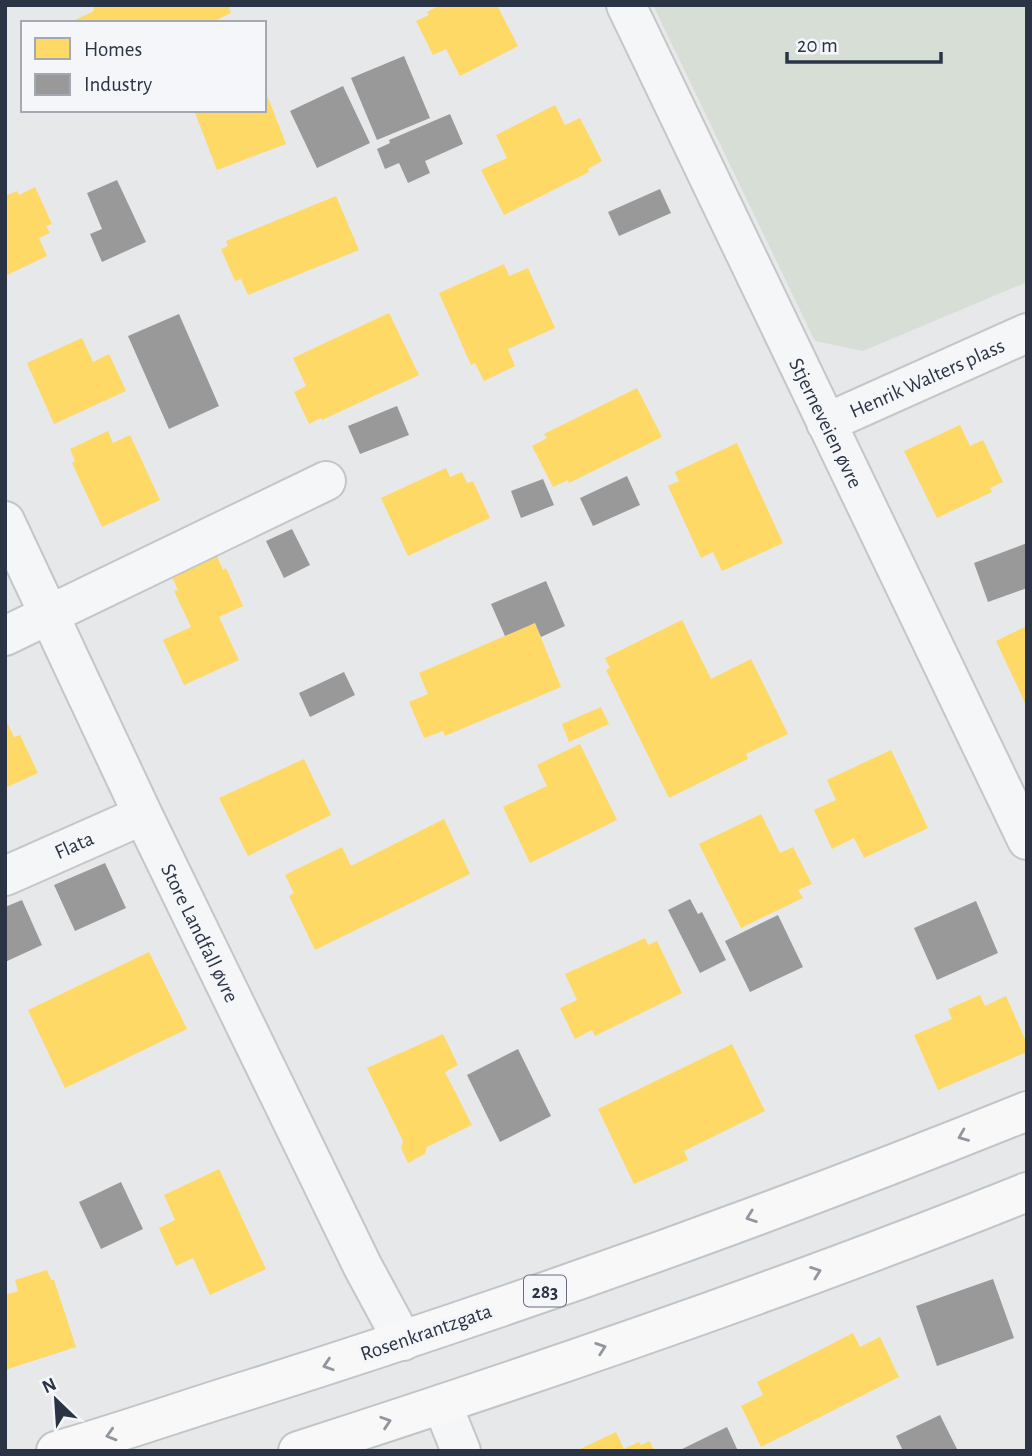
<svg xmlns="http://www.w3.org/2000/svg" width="1032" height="1456" viewBox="0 0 1032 1456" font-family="'Alegreya Sans',sans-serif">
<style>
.green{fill:#d6ded6}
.homes{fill:#ffd966}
.industry{fill:#999}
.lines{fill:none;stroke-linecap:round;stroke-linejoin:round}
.minor-casing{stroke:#c4c6c8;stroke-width:42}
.major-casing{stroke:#c2c5c8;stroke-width:42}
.minor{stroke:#f5f6f7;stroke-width:38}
.major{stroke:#f8f8f8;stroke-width:38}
.oneway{stroke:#92969e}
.labels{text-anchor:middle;stroke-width:7;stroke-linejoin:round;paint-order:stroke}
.shield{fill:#f4f6f9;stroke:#676e7b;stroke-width:2}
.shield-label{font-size:19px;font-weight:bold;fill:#2b3445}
.street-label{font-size:21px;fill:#2b3445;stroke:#f4f6f9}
</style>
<rect width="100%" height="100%" fill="#e6e8ea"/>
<!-- green -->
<path class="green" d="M 653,5 L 1027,5 L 1027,282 L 863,351 L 815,341 Z"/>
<!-- homes -->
<path class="homes" d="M 93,5 L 228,5 L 231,13 L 210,23 L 76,23 L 75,20 L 94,11 Z
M 440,5 L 497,5 L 518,46 L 460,76 L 446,49 L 433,55 L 416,21 L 429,15 L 427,12 Z
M 264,87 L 286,144 L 217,170 L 194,110 L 264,110 Z
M 555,105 L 565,125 L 580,118 L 602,161 L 588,169 L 589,172 L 504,215 L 481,170 L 507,158 L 496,135 Z
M 35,187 L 52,224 L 46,226 L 50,233 L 39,238 L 47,256 L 5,276 L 5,196 L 17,191 L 19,195 Z
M 336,196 L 359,250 L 248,295 L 241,279 L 235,281 L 221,249 L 228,246 L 226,241 Z
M 504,264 L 509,276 L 528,268 L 555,328 L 508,349 L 515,366 L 484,381 L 475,363 L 471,365 L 439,293 Z
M 389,313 L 419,375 L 322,420 L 321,418 L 309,424 L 294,392 L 306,386 L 293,358 Z
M 82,338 L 93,362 L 109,354 L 126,391 L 54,424 L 27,363 Z
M 637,388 L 662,437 L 569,483 L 568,480 L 553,487 L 532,446 L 547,438 L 544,434 Z
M 960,425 L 970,446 L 983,440 L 1003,482 L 990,488 L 992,492 L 937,518 L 904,451 Z
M 108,431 L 113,443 L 130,435 L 160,500 L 102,527 L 72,463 L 75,461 L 70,449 Z
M 737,443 L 783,543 L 722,571 L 713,552 L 701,558 L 668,486 L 679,481 L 675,472 Z
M 446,468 L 450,477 L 462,472 L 467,483 L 473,481 L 490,518 L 408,556 L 381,498 Z
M 215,552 L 223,570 L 226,568 L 243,606 L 219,617 L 239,660 L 184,685 L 163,640 L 191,627 L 174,591 L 178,590 L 170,573 Z
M 682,620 L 711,679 L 751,659 L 788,734 L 746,754 L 748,759 L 669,798 L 606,670 L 610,668 L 605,658 Z
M 535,623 L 561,687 L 445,736 L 443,731 L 424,738 L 409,702 L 428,694 L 419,673 Z
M 1027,626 L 1027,707 L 996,641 Z
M 601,707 L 609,724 L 569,742 L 562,724 Z
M 5,718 L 14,737 L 20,735 L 38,773 L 5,788 Z
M 580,744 L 617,820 L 530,863 L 503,807 L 547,786 L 537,765 Z
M 891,750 L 928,828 L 864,858 L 854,838 L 832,849 L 814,810 L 836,800 L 827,780 Z
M 304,759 L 331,815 L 248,856 L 219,798 Z
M 761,814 L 780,853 L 793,847 L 812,884 L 798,890 L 803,898 L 741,928 L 699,844 Z
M 444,819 L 470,874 L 315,950 L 289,896 L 294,893 L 285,875 L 342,847 L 351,866 Z
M 645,938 L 648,945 L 657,941 L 682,993 L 595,1036 L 592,1030 L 575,1039 L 560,1008 L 577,1000 L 565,974 Z
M 149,952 L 187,1029 L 65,1088 L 28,1010 Z
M 980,995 L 985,1006 L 1006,996 L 1027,1044 L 1027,1052 L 938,1090 L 914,1035 L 952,1019 L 948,1009 Z
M 443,1034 L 458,1065 L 445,1072 L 472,1125 L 427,1147 L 425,1154 L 408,1163 L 401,1148 L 403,1141 L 367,1068 Z
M 732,1044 L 765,1111 L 684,1151 L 688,1160 L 634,1184 L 598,1109 Z
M 219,1169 L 266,1269 L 210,1295 L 193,1258 L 176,1266 L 159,1228 L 175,1220 L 164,1195 Z
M 47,1270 L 51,1280 L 54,1280 L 76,1347 L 5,1370 L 5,1295 L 18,1291 L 15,1280 Z
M 853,1333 L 860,1347 L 880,1337 L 899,1377 L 761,1447 L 741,1406 L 763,1395 L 757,1382 Z
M 616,1432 L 624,1449 L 639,1442 L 641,1445 L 650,1441 L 654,1451 L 576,1451 Z"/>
<!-- industry -->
<path class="industry" d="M 404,56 L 430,118 L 377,140 L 351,78 Z
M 343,86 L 370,143 L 317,168 L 290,111 Z
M 450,114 L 463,144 L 425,161 L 430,173 L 408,183 L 399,163 L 385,169 L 377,149 L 390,143 L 389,140 Z
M 117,180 L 146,242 L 102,262 L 90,234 L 102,229 L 87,193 Z
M 660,189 L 671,213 L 619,236 L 608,212 Z
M 179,314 L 219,406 L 169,429 L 128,336 Z
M 397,406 L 409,435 L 360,454 L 348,426 Z
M 627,476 L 640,505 L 593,526 L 580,498 Z
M 543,479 L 554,505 L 521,518 L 511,491 Z
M 292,529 L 310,565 L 284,578 L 266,541 Z
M 1027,543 L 1027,588 L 988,602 L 974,563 Z
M 546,581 L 565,626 L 541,637 L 535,623 L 505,636 L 491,604 Z
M 344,672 L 355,695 L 310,717 L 299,693 Z
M 105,863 L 126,908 L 75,931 L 54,885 Z
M 690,899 L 698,914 L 702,912 L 726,960 L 700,973 L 668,910 Z
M 22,900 L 42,945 L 5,962 L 5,907 Z
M 976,901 L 998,953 L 937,980 L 914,928 Z
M 778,915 L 803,967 L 750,992 L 725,941 Z
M 518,1049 L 551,1116 L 500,1142 L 467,1075 Z
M 121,1182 L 143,1229 L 101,1249 L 79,1202 Z
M 993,1279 L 1014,1338 L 937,1366 L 916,1306 Z
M 940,1415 L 958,1451 L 903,1451 L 896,1436 Z
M 727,1427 L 738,1451 L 678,1451 Z"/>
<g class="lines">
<!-- minor casing -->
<g class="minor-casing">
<path id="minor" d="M 626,5 L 1027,840
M 826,423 L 1027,333
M 5,521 L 143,815 L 363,1267 L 403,1341
M 5,636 L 326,481
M 5,876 L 143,815
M 442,1404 L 461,1451"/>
</g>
<!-- major casing -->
<g class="major-casing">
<path id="major" d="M 56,1451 C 122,1432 187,1409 252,1389 C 514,1306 772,1214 1027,1111
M 298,1451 C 543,1372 788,1288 1027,1192"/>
</g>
<!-- minor -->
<use href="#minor" class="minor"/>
<!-- major -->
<use href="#major" class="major"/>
</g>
<!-- one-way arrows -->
<defs><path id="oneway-chevron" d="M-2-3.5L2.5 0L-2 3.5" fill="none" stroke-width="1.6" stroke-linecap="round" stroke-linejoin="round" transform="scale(1.75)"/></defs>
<g class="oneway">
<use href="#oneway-chevron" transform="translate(963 1136) rotate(158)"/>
<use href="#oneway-chevron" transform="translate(751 1217) rotate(160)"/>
<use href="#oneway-chevron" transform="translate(816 1272) rotate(-20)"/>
<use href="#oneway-chevron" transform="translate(601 1348) rotate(-19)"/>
<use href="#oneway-chevron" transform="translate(328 1365) rotate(162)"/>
<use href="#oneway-chevron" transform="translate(386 1422) rotate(-18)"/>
<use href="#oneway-chevron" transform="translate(111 1435) rotate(164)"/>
</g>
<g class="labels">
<!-- shield labels -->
<rect class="shield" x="524" y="1275.5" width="42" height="31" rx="5"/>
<g class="shield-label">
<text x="545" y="1298">283</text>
</g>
<!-- street labels -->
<g class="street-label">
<text transform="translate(927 378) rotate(-24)" y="7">Henrik Walters plass</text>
<text transform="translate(826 423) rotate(64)" y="7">Stjerneveien øvre</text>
<text transform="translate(74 845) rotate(-24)" y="7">Flata</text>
<text transform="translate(200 933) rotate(64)" y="7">Store Landfall øvre</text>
<text transform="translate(426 1332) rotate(-19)" y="7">Rosenkrantzgata</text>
</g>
</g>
<!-- border -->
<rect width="1032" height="1456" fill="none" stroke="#2b3445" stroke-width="14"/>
<!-- legend -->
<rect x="21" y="21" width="245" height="91" fill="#f4f6f9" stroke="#a4a8b1" stroke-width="2"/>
<rect x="35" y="38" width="35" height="21" fill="#ffd966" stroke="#a4a8b1" stroke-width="2"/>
<text x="84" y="56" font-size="21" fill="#2b3445">Homes</text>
<rect x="35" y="74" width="35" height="21" fill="#999999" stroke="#a4a8b1" stroke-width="2"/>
<text x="84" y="91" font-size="21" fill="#2b3445">Industry</text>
<!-- north arrow -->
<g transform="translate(56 1400) rotate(335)" stroke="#f4f6f9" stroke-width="5" paint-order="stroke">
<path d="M0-5L12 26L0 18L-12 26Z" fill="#2b3445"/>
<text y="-10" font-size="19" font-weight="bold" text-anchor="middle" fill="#2b3445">N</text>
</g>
<!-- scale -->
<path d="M787 52v10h154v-10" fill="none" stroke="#2b3445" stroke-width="3.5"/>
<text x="797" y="52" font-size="21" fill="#2b3445" stroke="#f4f6f9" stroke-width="5" paint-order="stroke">20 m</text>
</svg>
